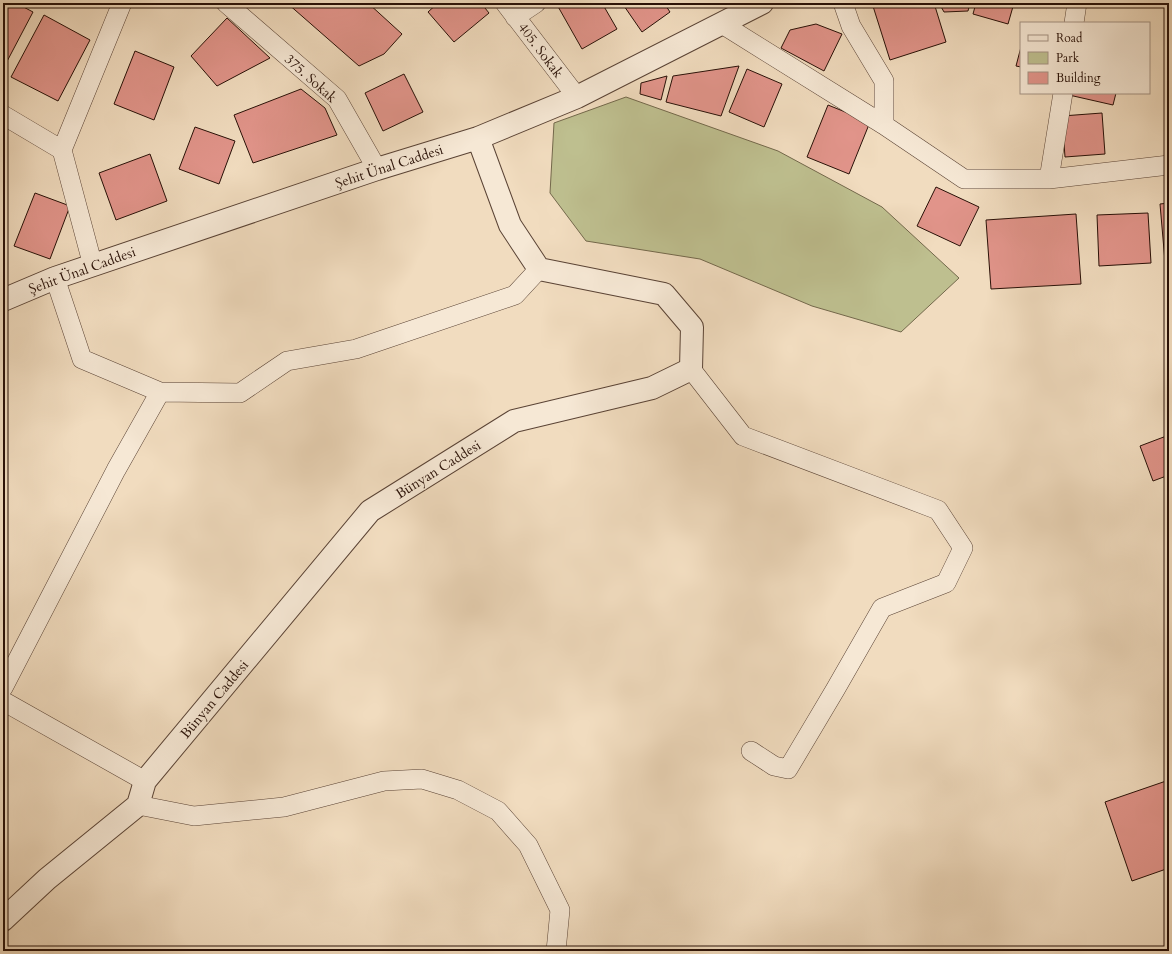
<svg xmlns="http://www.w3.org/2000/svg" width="1172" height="954" viewBox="0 0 1172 954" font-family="Cardo,serif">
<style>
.green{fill:#bebf8f;stroke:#73684b}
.building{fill:#e1948a;stroke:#281007}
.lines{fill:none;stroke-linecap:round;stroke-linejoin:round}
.minor-casing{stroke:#5a4335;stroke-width:20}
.tertiary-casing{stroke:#5a4335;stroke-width:24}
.minor{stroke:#f6e8d5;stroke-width:19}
.tertiary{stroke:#f6e8d5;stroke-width:22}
.labels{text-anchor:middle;stroke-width:3;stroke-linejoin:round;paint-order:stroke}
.street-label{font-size:14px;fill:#281007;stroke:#f6e8d5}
</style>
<rect width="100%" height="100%" fill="#f1dcbf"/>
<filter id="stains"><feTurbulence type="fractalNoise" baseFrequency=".005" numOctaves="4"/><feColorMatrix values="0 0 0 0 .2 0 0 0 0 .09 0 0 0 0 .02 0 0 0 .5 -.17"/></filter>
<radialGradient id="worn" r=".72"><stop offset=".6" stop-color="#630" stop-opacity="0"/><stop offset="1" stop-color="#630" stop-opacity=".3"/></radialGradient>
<!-- green -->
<path class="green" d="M 626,97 L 778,151 L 882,207 L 959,278 L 901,332 L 812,306 L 700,259 L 586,241 L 550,193 L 554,123 Z"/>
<!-- building -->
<path class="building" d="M 3,3 L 16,3 L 33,12 L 3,69 Z
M 287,3 L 368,3 L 402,34 L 384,54 L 359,66 Z
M 438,3 L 481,3 L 489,13 L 454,42 L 428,12 Z
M 556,3 L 602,3 L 617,29 L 582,49 Z
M 622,3 L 664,3 L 670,12 L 642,32 Z
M 872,3 L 934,3 L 946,42 L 890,60 Z
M 939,3 L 970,3 L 968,11 L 944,12 Z
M 976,3 L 1014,3 L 1008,24 L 973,14 Z
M 44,15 L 90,40 L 58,101 L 11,77 Z
M 227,18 L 270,58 L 217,86 L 191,56 Z
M 816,24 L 842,34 L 824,71 L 781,48 L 790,30 Z
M 1021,47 L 1021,67 L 1016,66 Z
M 135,51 L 174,67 L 154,120 L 114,104 Z
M 739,66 L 721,116 L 666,102 L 673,76 Z
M 747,69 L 782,84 L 764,127 L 729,112 Z
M 404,74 L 423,112 L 383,131 L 365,93 Z
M 667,76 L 661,100 L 640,94 L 641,83 Z
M 301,89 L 325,108 L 337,135 L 253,163 L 234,115 Z
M 1069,93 L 1116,93 L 1113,105 L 1069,95 Z
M 828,105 L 870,122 L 849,174 L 807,157 Z
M 1102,113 L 1105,154 L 1065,157 L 1062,116 Z
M 195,127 L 235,141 L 219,184 L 179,169 Z
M 150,154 L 167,201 L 116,220 L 99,173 Z
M 936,187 L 979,207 L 960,246 L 917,226 Z
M 35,193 L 70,206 L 50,259 L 14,246 Z
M 1169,203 L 1169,272 L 1166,273 L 1160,204 Z
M 1148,213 L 1151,263 L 1099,266 L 1097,215 Z
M 1076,214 L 1081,284 L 991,289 L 986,220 Z
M 1169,435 L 1169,475 L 1153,481 L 1140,446 Z
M 1169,780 L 1169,868 L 1132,881 L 1105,802 Z"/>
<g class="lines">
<!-- minor casing -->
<g class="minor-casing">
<path id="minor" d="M 226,3 L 337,99 L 377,169
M 505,3 L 577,97
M 843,3 L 851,26 L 884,81 L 884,125
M 515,17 L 536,3
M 1074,23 L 1077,3
M 722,24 L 884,125 L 964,179 L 1049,179 L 1169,165
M 3,115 L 62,150
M 1049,179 L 1063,93
M 93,266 L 62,150 L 122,3
M 691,369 L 743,436 L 938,510 L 963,548 L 946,583 L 882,608 L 835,690 L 788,769 L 774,766 L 751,751
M 160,392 L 240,393 L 287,361 L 356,349 L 515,295 L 539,269
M 3,688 L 116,470 L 160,392 L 82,359 L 55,278
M 3,701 L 145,781
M 138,805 L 194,816 L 284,807 L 384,781 L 422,779 L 458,790 L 498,811 L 528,845 L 560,910 L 556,951"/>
</g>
<!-- tertiary casing -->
<g class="tertiary-casing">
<path id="tertiary" d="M 3,300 L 55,278 L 377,169 L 478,138 L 577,97 L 762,3
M 3,920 L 47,879 L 138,805 L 145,781 L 370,511 L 514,421 L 652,388 L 691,369 L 692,327 L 664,294 L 539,269 L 510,225 L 478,138"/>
</g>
<!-- minor -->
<use href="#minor" class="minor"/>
<!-- tertiary -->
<use href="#tertiary" class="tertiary"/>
</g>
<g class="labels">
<!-- street labels -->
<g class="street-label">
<text transform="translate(541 50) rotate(53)" y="5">405. Sokak</text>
<text transform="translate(311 78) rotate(42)" y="5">375. Sokak</text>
<text transform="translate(389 166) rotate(-18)" y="5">Şehit Ünal Caddesi</text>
<text transform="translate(82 270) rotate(-20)" y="5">Şehit Ünal Caddesi</text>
<text transform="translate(438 469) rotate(-32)" y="5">Bünyan Caddesi</text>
<text transform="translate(214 699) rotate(-50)" y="5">Bünyan Caddesi</text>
</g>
</g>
<!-- margin -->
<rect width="1172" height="954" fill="none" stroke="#f1dcbf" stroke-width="16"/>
<rect x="4" y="4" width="1164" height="946" fill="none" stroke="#281007" stroke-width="2"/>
<rect x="8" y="8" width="1156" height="938" fill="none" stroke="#281007"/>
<!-- legend -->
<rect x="1020" y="22" width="130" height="72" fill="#f6e8d5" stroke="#a49283"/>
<rect x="1028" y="35" width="20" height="6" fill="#f6e8d5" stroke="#a49283"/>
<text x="1056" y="42" font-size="12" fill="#281007">Road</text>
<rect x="1028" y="52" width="20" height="12" fill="#bebf8f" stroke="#a49283"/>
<text x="1056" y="62" font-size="12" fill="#281007">Park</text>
<rect x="1028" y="72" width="20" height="12" fill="#e1948a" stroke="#a49283"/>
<text x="1056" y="82" font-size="12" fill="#281007">Building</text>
<rect width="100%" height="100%" filter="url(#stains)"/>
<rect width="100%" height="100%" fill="url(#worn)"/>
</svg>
